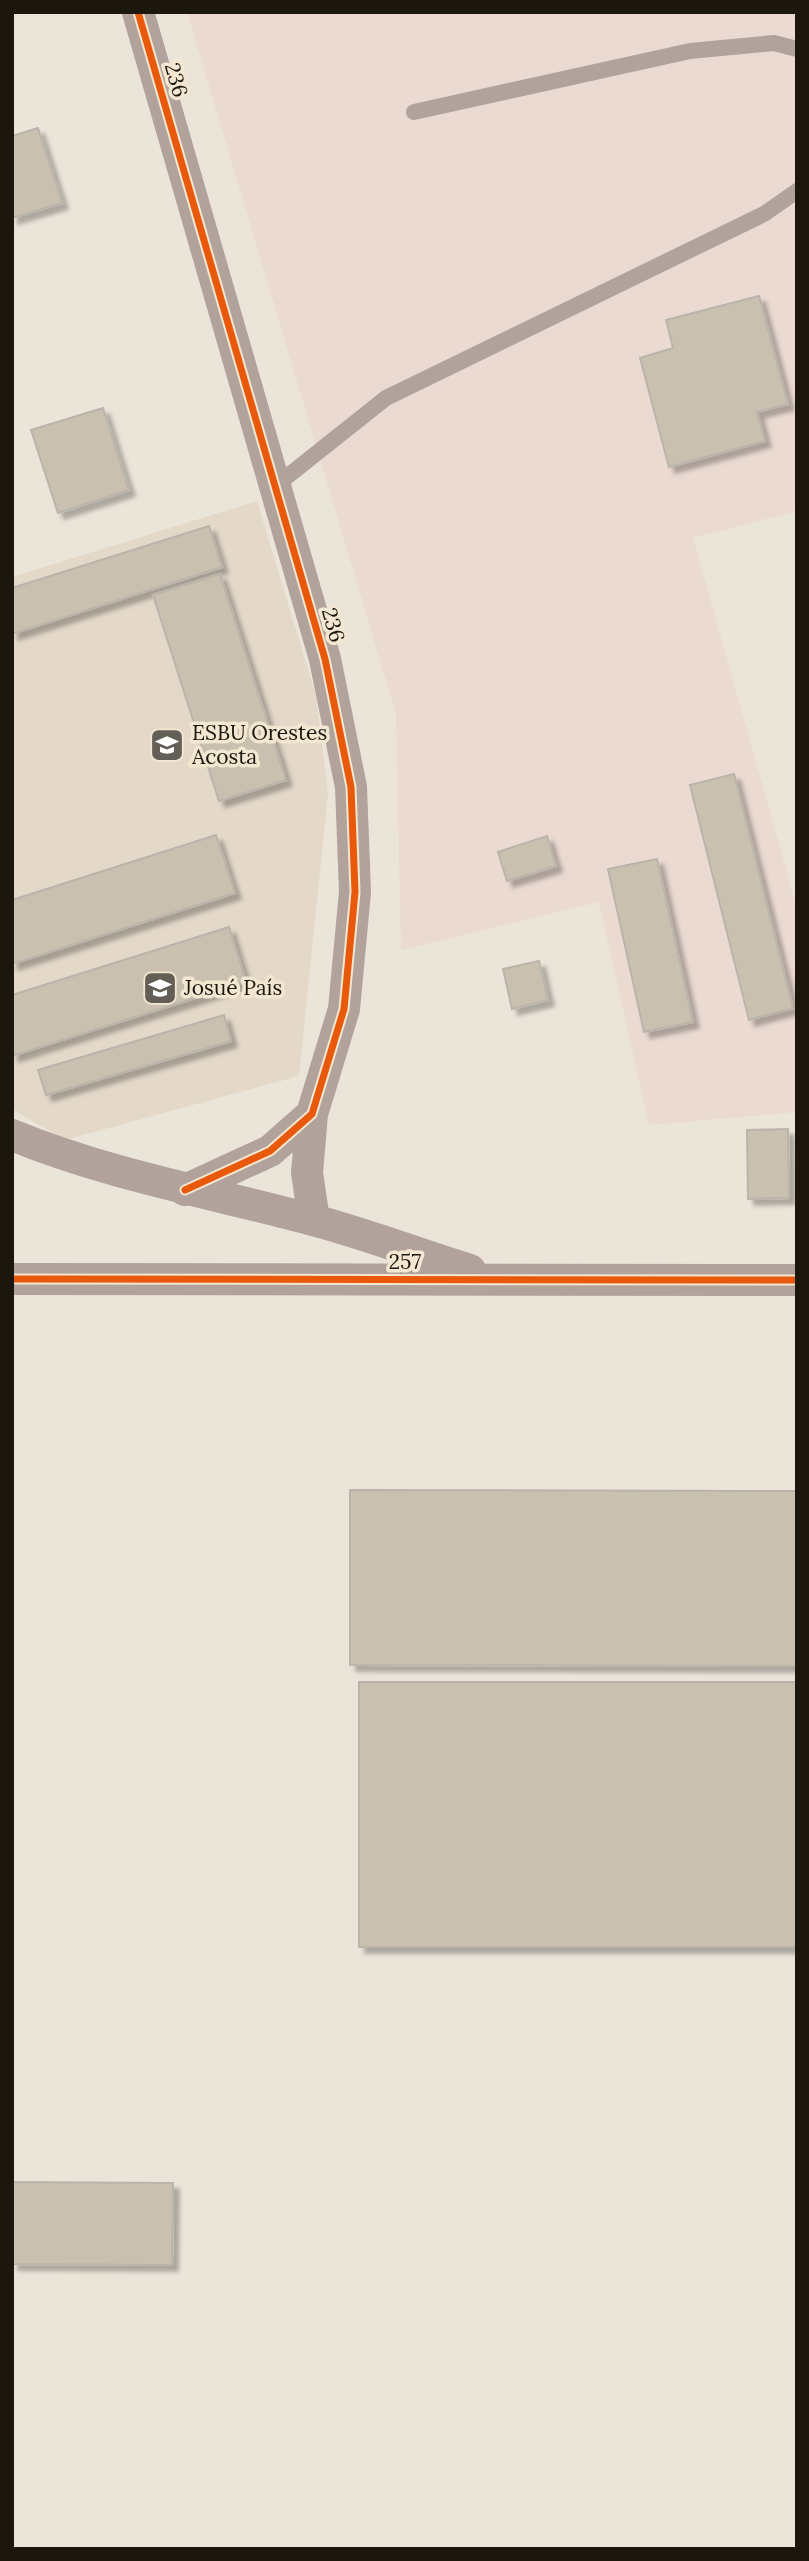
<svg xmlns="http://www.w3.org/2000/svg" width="809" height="2561" viewBox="0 0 809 2561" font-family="Lora,serif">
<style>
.industrial{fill:#ebdad1}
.education{fill:#e4d8c9}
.building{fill:#c9c0af;stroke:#bab4ab;stroke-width:2;filter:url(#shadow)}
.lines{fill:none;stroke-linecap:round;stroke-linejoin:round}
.lane{stroke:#b2a29c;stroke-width:16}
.street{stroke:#b2a29c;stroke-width:32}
.cycleway-casing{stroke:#f3e7d1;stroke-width:11}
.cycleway{stroke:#e8590c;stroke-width:7}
.labels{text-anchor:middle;stroke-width:7;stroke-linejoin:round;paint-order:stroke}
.street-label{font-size:21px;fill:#1b170f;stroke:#f3e7d1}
.poi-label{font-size:21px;fill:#1b170f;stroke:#f3e7d1;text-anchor:start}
</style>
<defs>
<filter id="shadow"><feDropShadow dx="6" dy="6" stdDeviation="2" flood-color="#0004"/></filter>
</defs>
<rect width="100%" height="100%" fill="#ebe5d9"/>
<!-- industrial -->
<path class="industrial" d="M 187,12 L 797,12 L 797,511 L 693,538 L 797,908 L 797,1112 L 649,1125 L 599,902 L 401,950 L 396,714 Z"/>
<!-- education -->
<path class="education" d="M 257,501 L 316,696 L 328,794 L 299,1076 L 65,1140 L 12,1109 L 12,577 Z"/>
<!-- building -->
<path class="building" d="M 38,128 L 62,203 L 12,218 L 12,136 Z
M 759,296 L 788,404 L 757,412 L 765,441 L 669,467 L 640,358 L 673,348 L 666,320 Z
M 103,408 L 129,490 L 58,513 L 31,430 Z
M 209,526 L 222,567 L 12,634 L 12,588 Z
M 220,574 L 286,780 L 219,801 L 153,595 Z
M 734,774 L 793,1008 L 749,1020 L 690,785 Z
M 216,835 L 235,893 L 12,964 L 12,900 Z
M 547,836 L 556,866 L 507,881 L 498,852 Z
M 657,859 L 693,1022 L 644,1032 L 608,869 Z
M 229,927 L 246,982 L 12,1056 L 12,995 Z
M 539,961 L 548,1000 L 512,1009 L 503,969 Z
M 224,1015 L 231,1041 L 46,1095 L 38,1070 Z
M 788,1129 L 789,1198 L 748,1199 L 747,1130 Z
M 350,1490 L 797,1491 L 797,1666 L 350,1665 Z
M 359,1682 L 797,1682 L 797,1947 L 359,1947 Z
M 12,2182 L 173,2183 L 172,2265 L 12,2264 Z"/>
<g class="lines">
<!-- lane -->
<path class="lane" d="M 414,112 L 690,51 L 774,43 L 797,49
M 274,487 L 386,398 L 764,214 L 797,191"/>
<!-- street -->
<path class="street" d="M 138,12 L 325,659 L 351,787 L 355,892 L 344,1009 L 312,1114 L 270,1151 L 185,1190
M 312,1114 L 307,1173 L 314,1220
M 12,1135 C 109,1175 213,1193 313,1220 C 366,1234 418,1254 470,1270
M 12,1279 L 797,1280"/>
<!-- cycleway casing -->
<g class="cycleway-casing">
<path id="cycleway" d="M 138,12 L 325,659 L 351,787 L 355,892 L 344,1009 L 312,1114 L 270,1151 L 185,1190
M 12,1279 L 797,1280"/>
</g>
<!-- cycleway -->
<use href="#cycleway" class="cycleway"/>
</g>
<!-- icons -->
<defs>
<g id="school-square" transform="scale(1.75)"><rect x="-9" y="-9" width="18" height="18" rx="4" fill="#645f56" stroke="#f3e7d1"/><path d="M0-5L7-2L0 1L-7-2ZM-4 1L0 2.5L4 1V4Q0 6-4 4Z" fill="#fff"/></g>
</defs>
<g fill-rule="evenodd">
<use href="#school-square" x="167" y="745"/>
<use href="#school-square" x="160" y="988"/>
</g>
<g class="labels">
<!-- street labels -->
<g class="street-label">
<text transform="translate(176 80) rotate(74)" y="7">236</text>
<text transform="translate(333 625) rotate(74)" y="7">236</text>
<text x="405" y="1269">257</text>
</g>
<!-- poi labels -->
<g class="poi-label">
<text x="192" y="740">ESBU Orestes<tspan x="192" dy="24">Acosta</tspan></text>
<text x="184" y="995">Josué País</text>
</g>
</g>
<!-- border -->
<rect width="809" height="2561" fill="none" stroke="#1b170f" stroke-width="28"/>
</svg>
